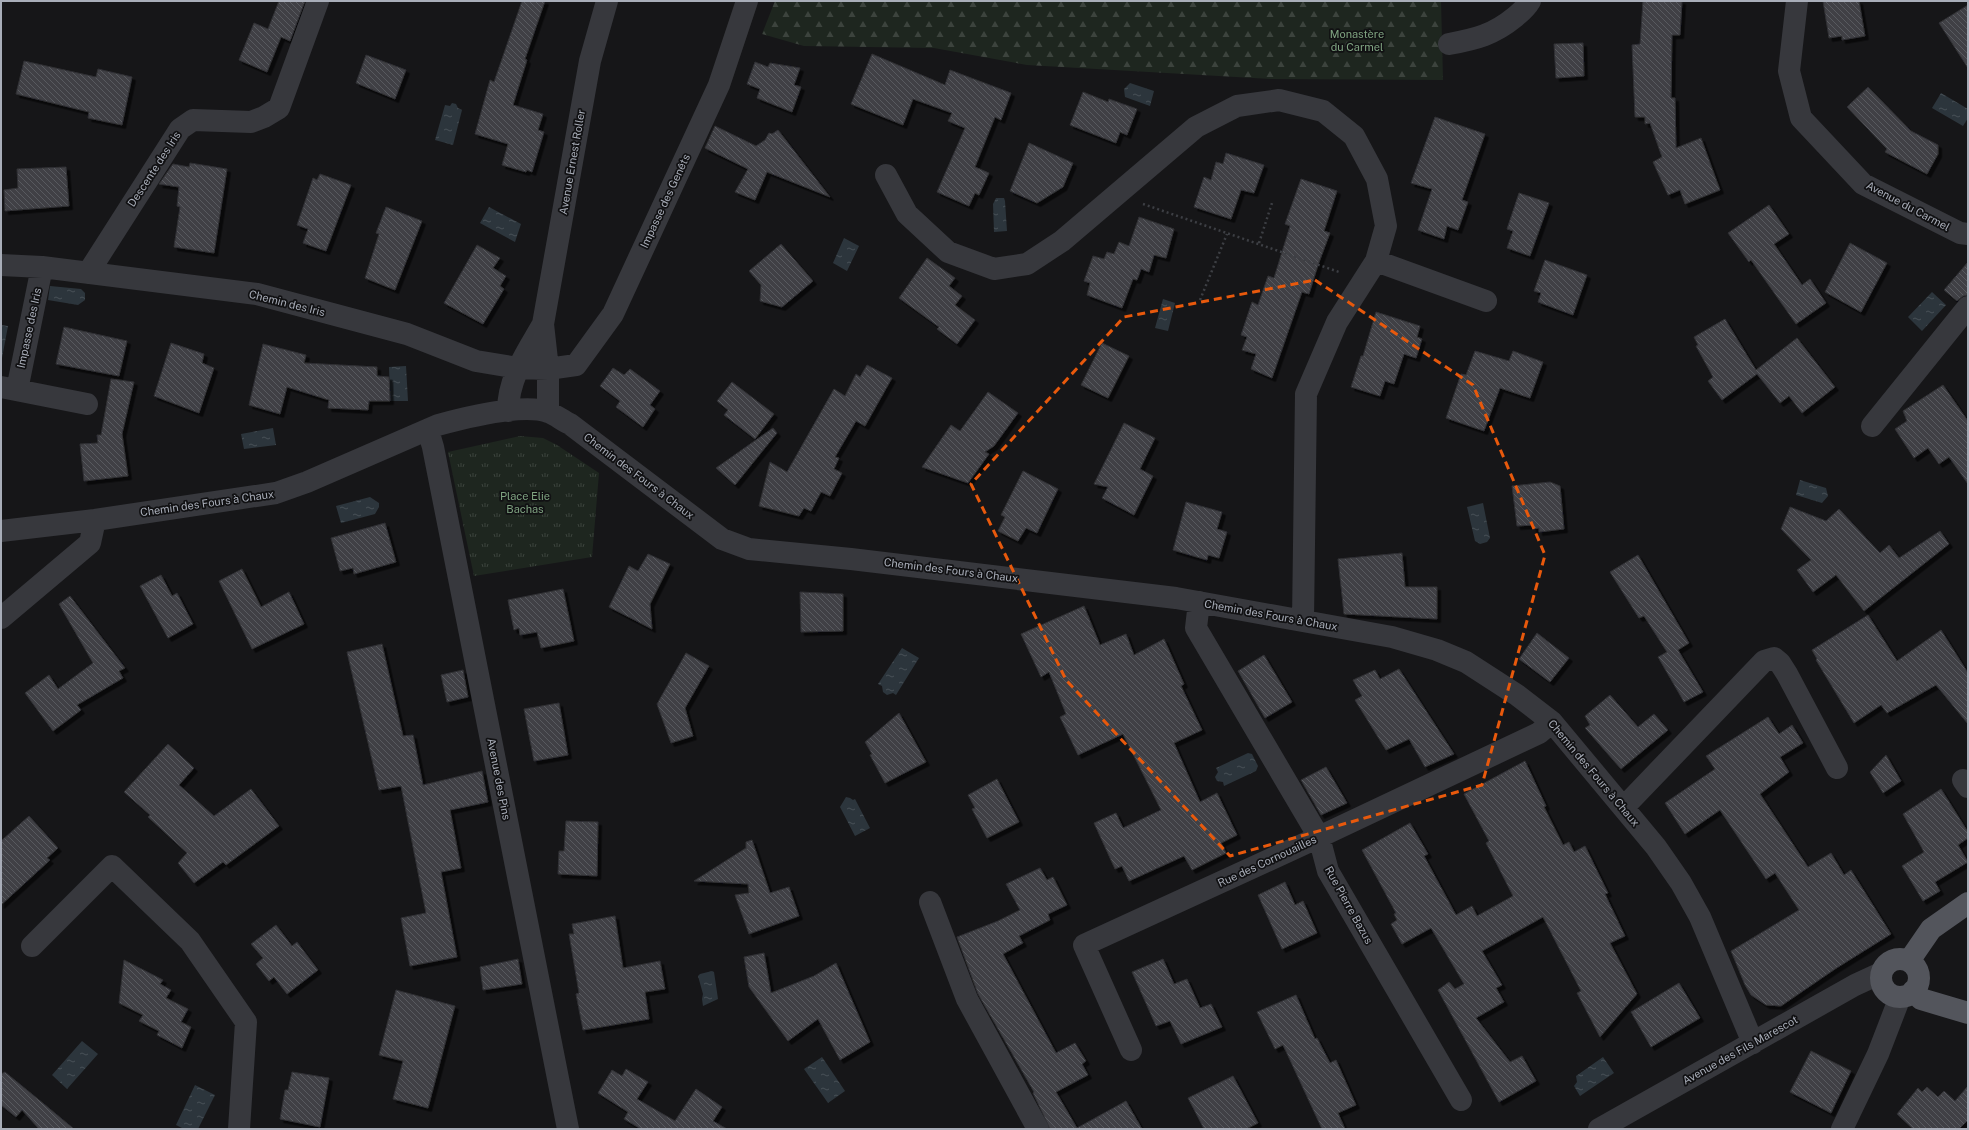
<svg xmlns="http://www.w3.org/2000/svg" width="1969" height="1130" viewBox="0 0 1969 1130" font-family="'Public Sans',sans-serif">
<style>
.grass{fill:url(#grass-tufts)}
.forest{fill:url(#forest-firs)}
.water{fill:url(#water-ripples)}
.building{fill:url(#building-back-hatch);stroke:#303034;filter:url(#shadow)}
.lines{fill:none;stroke-linecap:round;stroke-linejoin:round}
.path{stroke:#3d3f44;stroke-width:2.5;stroke-dasharray:2 3;stroke-linecap:butt}
.minor{stroke:#37383d;stroke-width:22}
.major{stroke:#53555c;stroke-width:22}
.marked{fill:none;stroke:#e8590c;stroke-width:3;stroke-dasharray:8 5;stroke-linejoin:round}
.labels{text-anchor:middle;stroke-width:3.5;stroke-linejoin:round;paint-order:stroke}
.park-label{font-size:11px;fill:#7fa381;stroke:#111113}
.street-label{font-size:11px;fill:#a8adb8;stroke:#111113}
</style>
<defs>
<pattern id="grass-tufts" width="24" height="20" patternUnits="userSpaceOnUse"><rect width="24" height="20" fill="#1e261f"/><path d="M3 7l-1-3M5 7V3M7 7l1-3M15 17l-1-3M17 17v-4M19 17l1-3" fill="none" stroke="#3c433d"/></pattern>
<pattern id="forest-firs" width="22" height="20" patternUnits="userSpaceOnUse"><rect width="22" height="20" fill="#1e261f"/><path d="M5 1l3.5 6h-7zM16 11l3.5 6h-7z" fill="#3c433d"/></pattern>
<pattern id="water-ripples" width="26" height="14" patternUnits="userSpaceOnUse"><rect width="26" height="14" fill="#2c353c"/><path d="M2 4q2-2 4 0t4 0M15 11q2-2 4 0t4 0" fill="none" stroke="#485056"/></pattern>
<pattern id="building-back-hatch" width="6" height="6" patternUnits="userSpaceOnUse"><rect width="6" height="6" fill="#404145"/><path d="M-1 5l2 2M0 0l6 6M5-1l2 2" fill="none" stroke="#595a5e"/></pattern>
<filter id="shadow"><feDropShadow dx="3.5" dy="3.5" stdDeviation="0" flood-color="#0009"/></filter>
</defs>
<rect width="100%" height="100%" fill="#161618"/>
<!-- grass -->
<path class="grass" d="M 520,436 L 543,438 L 557,445 L 599,473 L 592,557 L 474,576 L 448,452 Z"/>
<!-- forest -->
<path class="forest" d="M 775,1 L 1441,1 L 1443,80 L 1271,79 L 1027,65 L 934,48 L 804,46 L 762,34 Z"/>
<!-- water -->
<path class="water" d="M 1130,83 L 1154,91 L 1150,106 L 1125,97 L 1124,89 Z
M 1941,93 L 1968,109 L 1968,118 L 1963,126 L 1932,108 Z
M 452,103 L 456,104 L 458,108 L 462,110 L 453,145 L 435,140 L 445,105 L 450,106 Z
M 996,198 L 1004,198 L 1005,201 L 1007,231 L 994,232 L 993,204 Z
M 489,207 L 521,224 L 515,242 L 480,223 Z
M 844,238 L 859,246 L 847,271 L 833,263 Z
M 50,286 L 81,289 L 85,293 L 85,300 L 78,305 L 48,300 Z
M 1932,292 L 1946,305 L 1922,331 L 1908,317 Z
M 1163,299 L 1175,303 L 1168,331 L 1155,328 Z
M 1,325 L 8,326 L 2,358 L 1,357 Z
M 406,366 L 408,401 L 390,401 L 389,367 Z
M 273,428 L 276,445 L 244,449 L 241,434 Z
M 1800,480 L 1826,488 L 1828,496 L 1822,503 L 1796,495 Z
M 370,497 L 379,503 L 379,507 L 375,514 L 341,523 L 336,506 Z
M 1483,503 L 1490,538 L 1487,542 L 1480,544 L 1475,541 L 1467,507 Z
M 902,648 L 919,658 L 896,695 L 893,693 L 887,695 L 883,692 L 882,686 L 878,684 Z
M 1248,753 L 1252,754 L 1258,766 L 1256,771 L 1224,786 L 1223,782 L 1217,781 L 1215,777 L 1218,772 L 1216,768 Z
M 846,797 L 850,798 L 853,800 L 855,799 L 870,828 L 855,836 L 840,807 Z
M 712,971 L 714,972 L 718,999 L 703,1006 L 702,999 L 703,994 L 698,976 L 700,974 Z
M 82,1041 L 98,1054 L 67,1089 L 52,1075 Z
M 822,1057 L 845,1091 L 828,1103 L 804,1069 Z
M 1603,1057 L 1614,1073 L 1580,1096 L 1574,1086 L 1577,1082 L 1576,1076 Z
M 195,1085 L 215,1095 L 198,1129 L 184,1129 L 176,1125 Z"/>
<!-- building -->
<path class="building" d="M 279,1 L 305,1 L 290,41 L 281,37 L 267,72 L 239,60 L 254,23 L 268,29 Z
M 522,1 L 545,1 L 525,59 L 527,60 L 513,105 L 543,114 L 538,130 L 544,132 L 532,172 L 527,170 L 526,172 L 502,165 L 508,144 L 475,134 L 490,80 L 494,82 Z
M 1643,1 L 1682,1 L 1680,35 L 1672,35 L 1671,98 L 1675,98 L 1676,148 L 1701,138 L 1720,190 L 1685,204 L 1680,190 L 1668,195 L 1653,162 L 1662,157 L 1650,123 L 1645,124 L 1645,117 L 1635,117 L 1632,45 L 1640,44 Z
M 1823,1 L 1859,1 L 1865,36 L 1842,40 L 1842,36 L 1829,38 Z
M 1968,5 L 1968,68 L 1939,23 Z
M 1583,43 L 1584,76 L 1556,78 L 1554,44 Z
M 872,54 L 945,85 L 950,70 L 1011,93 L 1001,120 L 995,117 L 975,167 L 989,173 L 979,195 L 975,193 L 969,206 L 937,192 L 965,128 L 948,121 L 952,113 L 913,99 L 903,125 L 851,104 Z
M 366,55 L 406,70 L 395,99 L 356,83 Z
M 24,61 L 96,77 L 98,69 L 132,77 L 122,125 L 88,118 L 89,112 L 16,94 Z
M 755,62 L 768,67 L 770,63 L 800,68 L 794,85 L 801,87 L 792,112 L 757,98 L 760,89 L 747,84 Z
M 1868,87 L 1911,131 L 1938,145 L 1938,154 L 1927,174 L 1885,152 L 1887,149 L 1847,107 Z
M 1083,92 L 1108,102 L 1109,99 L 1137,109 L 1127,135 L 1120,132 L 1116,143 L 1070,125 Z
M 1435,117 L 1485,134 L 1462,200 L 1468,202 L 1458,230 L 1447,226 L 1444,239 L 1418,230 L 1432,189 L 1411,183 Z
M 715,126 L 756,146 L 765,140 L 769,133 L 772,134 L 778,130 L 830,197 L 767,172 L 755,200 L 735,192 L 748,169 L 705,148 Z
M 1029,143 L 1073,163 L 1063,187 L 1037,203 L 1010,191 Z
M 1226,153 L 1264,165 L 1254,193 L 1241,190 L 1231,219 L 1194,207 L 1204,177 L 1211,180 L 1216,162 L 1223,164 Z
M 190,163 L 227,169 L 214,253 L 174,247 L 180,207 L 177,206 L 179,187 L 159,184 L 173,164 L 189,167 Z
M 66,167 L 69,206 L 5,211 L 4,190 L 18,188 L 17,169 Z
M 320,174 L 351,185 L 326,251 L 303,243 L 308,229 L 297,225 L 313,178 L 317,180 Z
M 1301,179 L 1337,191 L 1324,231 L 1330,233 L 1318,265 L 1309,294 L 1302,292 L 1272,378 L 1251,369 L 1256,354 L 1242,350 L 1247,337 L 1241,335 L 1252,302 L 1258,305 L 1268,276 L 1274,278 L 1290,226 L 1285,224 Z
M 1519,193 L 1549,203 L 1530,256 L 1507,248 L 1513,231 L 1507,229 Z
M 1769,205 L 1789,234 L 1774,244 L 1802,285 L 1810,279 L 1826,303 L 1796,324 L 1751,260 L 1749,262 L 1728,233 Z
M 386,207 L 422,221 L 395,290 L 365,278 L 379,234 L 376,233 Z
M 1139,217 L 1174,229 L 1166,258 L 1154,255 L 1149,272 L 1141,269 L 1137,280 L 1133,279 L 1122,308 L 1087,295 L 1090,283 L 1084,281 L 1093,256 L 1104,259 L 1107,252 L 1114,254 L 1119,242 L 1129,246 Z
M 1850,243 L 1887,263 L 1861,312 L 1825,292 Z
M 781,244 L 813,281 L 782,307 L 760,301 L 761,285 L 749,271 Z
M 477,245 L 500,258 L 493,268 L 506,276 L 500,286 L 504,289 L 483,324 L 444,303 Z
M 927,258 L 955,278 L 949,286 L 962,296 L 955,305 L 975,320 L 957,344 L 937,329 L 939,327 L 899,298 Z
M 1545,260 L 1587,275 L 1573,315 L 1538,302 L 1541,293 L 1534,291 Z
M 1968,262 L 1968,295 L 1963,296 L 1957,301 L 1944,290 Z
M 1376,312 L 1420,326 L 1417,337 L 1422,339 L 1416,358 L 1404,354 L 1394,384 L 1385,381 L 1380,396 L 1351,387 L 1361,356 L 1363,356 Z
M 1725,319 L 1756,370 L 1797,338 L 1835,387 L 1802,413 L 1789,396 L 1780,403 L 1757,374 L 1722,400 L 1708,381 L 1713,377 L 1696,346 L 1698,345 L 1694,337 Z
M 64,327 L 127,341 L 119,376 L 56,364 Z
M 171,343 L 204,354 L 202,363 L 214,368 L 199,413 L 154,396 Z
M 1102,343 L 1129,356 L 1108,398 L 1081,385 Z
M 263,344 L 306,355 L 304,363 L 377,367 L 377,376 L 389,377 L 390,401 L 369,401 L 368,410 L 328,408 L 329,400 L 287,387 L 280,414 L 249,405 Z
M 1475,351 L 1509,361 L 1513,351 L 1543,362 L 1530,398 L 1500,388 L 1484,431 L 1446,418 L 1461,374 L 1466,375 Z
M 867,365 L 892,378 L 865,426 L 856,421 L 835,457 L 839,458 L 834,469 L 842,473 L 830,496 L 821,492 L 811,511 L 804,508 L 799,516 L 759,506 L 770,462 L 787,472 L 834,389 L 845,396 L 856,374 L 860,377 Z
M 613,368 L 624,375 L 630,369 L 660,391 L 650,405 L 655,409 L 643,427 L 616,407 L 620,401 L 600,386 Z
M 111,379 L 134,382 L 122,434 L 128,476 L 84,481 L 80,444 L 98,443 L 97,435 L 101,435 Z
M 732,382 L 774,414 L 755,439 L 724,415 L 728,410 L 717,401 Z
M 1943,385 L 1968,421 L 1968,484 L 1949,457 L 1939,464 L 1928,448 L 1914,458 L 1895,429 L 1907,421 L 1903,411 Z
M 988,392 L 1018,413 L 994,446 L 985,452 L 989,454 L 968,483 L 922,467 L 951,425 L 960,431 Z
M 1124,423 L 1155,438 L 1140,469 L 1153,476 L 1134,515 L 1102,498 L 1108,487 L 1094,484 Z
M 773,428 L 777,433 L 735,485 L 716,468 Z
M 1023,471 L 1058,489 L 1037,533 L 1026,528 L 1018,541 L 998,531 L 1005,517 L 1001,515 Z
M 1550,482 L 1560,486 L 1564,529 L 1539,532 L 1539,528 L 1533,529 L 1533,525 L 1517,526 L 1512,486 Z
M 1186,502 L 1222,512 L 1217,529 L 1227,532 L 1219,558 L 1208,555 L 1207,560 L 1173,550 Z
M 1790,507 L 1826,521 L 1839,509 L 1880,553 L 1889,545 L 1899,558 L 1940,531 L 1949,544 L 1864,611 L 1836,575 L 1813,592 L 1797,570 L 1811,560 L 1781,529 Z
M 385,523 L 396,562 L 354,574 L 353,568 L 340,571 L 331,538 Z
M 1402,553 L 1405,587 L 1437,587 L 1437,619 L 1344,614 L 1338,559 Z
M 648,554 L 670,564 L 650,604 L 652,629 L 609,607 L 629,566 L 638,571 Z
M 1638,555 L 1689,643 L 1678,650 L 1703,692 L 1684,702 L 1658,657 L 1667,652 L 1644,616 L 1639,618 L 1610,572 Z
M 242,569 L 261,607 L 289,592 L 304,624 L 252,649 L 219,581 Z
M 161,575 L 172,596 L 177,593 L 193,624 L 168,638 L 140,586 Z
M 563,589 L 574,641 L 541,648 L 537,632 L 520,635 L 519,628 L 514,630 L 508,600 Z
M 800,592 L 843,594 L 843,631 L 801,632 Z
M 70,596 L 125,668 L 119,671 L 123,678 L 77,705 L 81,710 L 53,731 L 25,693 L 49,675 L 58,689 L 93,663 L 59,604 Z
M 1084,606 L 1100,645 L 1126,634 L 1134,655 L 1164,639 L 1184,684 L 1181,686 L 1202,730 L 1174,743 L 1200,802 L 1217,793 L 1237,835 L 1221,843 L 1226,853 L 1192,870 L 1184,856 L 1129,881 L 1122,866 L 1115,869 L 1094,823 L 1116,813 L 1123,828 L 1161,810 L 1123,734 L 1078,755 L 1060,717 L 1066,714 L 1049,672 L 1041,677 L 1021,634 Z
M 1868,615 L 1897,661 L 1941,630 L 1968,673 L 1968,724 L 1936,685 L 1887,713 L 1881,705 L 1854,723 L 1816,660 L 1817,659 L 1812,650 Z
M 1537,633 L 1569,658 L 1550,682 L 1519,659 Z
M 382,644 L 403,736 L 413,735 L 423,785 L 482,771 L 488,802 L 450,810 L 461,868 L 441,872 L 457,957 L 410,966 L 401,918 L 426,913 L 401,786 L 379,790 L 347,652 Z
M 686,653 L 709,666 L 685,708 L 693,736 L 671,743 L 657,704 Z
M 1264,655 L 1292,702 L 1265,718 L 1238,671 Z
M 1399,669 L 1454,754 L 1425,767 L 1409,739 L 1386,750 L 1355,700 L 1362,696 L 1353,680 L 1375,670 L 1380,679 Z
M 463,670 L 468,697 L 447,702 L 441,675 Z
M 1610,695 L 1638,727 L 1654,714 L 1668,730 L 1621,769 L 1585,728 L 1590,725 L 1585,716 Z
M 559,703 L 568,755 L 534,761 L 524,709 Z
M 899,713 L 926,762 L 885,783 L 870,755 L 872,754 L 865,742 Z
M 1768,717 L 1779,734 L 1792,725 L 1803,743 L 1780,757 L 1789,772 L 1760,794 L 1808,867 L 1831,853 L 1844,875 L 1851,870 L 1891,934 L 1835,969 L 1781,1006 L 1766,1005 L 1751,995 L 1745,985 L 1731,951 L 1799,910 L 1775,873 L 1766,879 L 1720,810 L 1685,834 L 1665,803 L 1715,769 L 1706,756 Z
M 168,744 L 194,768 L 179,785 L 214,816 L 251,789 L 279,826 L 226,865 L 223,862 L 194,883 L 178,863 L 187,853 L 148,817 L 150,815 L 124,792 Z
M 1886,755 L 1901,781 L 1883,793 L 1870,772 Z
M 1525,761 L 1546,806 L 1544,807 L 1563,845 L 1569,842 L 1574,852 L 1585,846 L 1608,893 L 1605,894 L 1625,936 L 1610,943 L 1637,994 L 1600,1037 L 1577,993 L 1581,991 L 1543,917 L 1482,951 L 1502,985 L 1496,988 L 1504,1002 L 1476,1018 L 1510,1062 L 1522,1056 L 1536,1081 L 1499,1102 L 1438,990 L 1449,982 L 1455,989 L 1464,984 L 1431,928 L 1402,944 L 1391,924 L 1397,920 L 1394,914 L 1396,913 L 1362,850 L 1410,823 L 1428,854 L 1424,856 L 1456,915 L 1472,906 L 1477,916 L 1513,896 L 1486,843 L 1489,841 L 1464,794 Z
M 1326,767 L 1347,803 L 1321,815 L 1301,780 Z
M 997,779 L 1019,822 L 987,838 L 972,809 L 975,808 L 968,795 Z
M 1941,789 L 1968,832 L 1968,838 L 1958,845 L 1968,862 L 1935,882 L 1940,891 L 1923,901 L 1902,866 L 1924,852 L 1903,814 Z
M 29,816 L 58,848 L 47,858 L 50,860 L 1,905 L 1,841 Z
M 566,821 L 598,822 L 597,876 L 558,874 L 559,851 L 564,851 Z
M 752,840 L 770,893 L 789,887 L 799,916 L 749,934 L 735,895 L 749,893 L 748,884 L 694,881 L 746,848 L 746,849 L 746,842 Z
M 1040,868 L 1047,880 L 1053,877 L 1067,905 L 1048,914 L 1050,920 L 1019,936 L 1023,943 L 1003,954 L 1056,1053 L 1075,1043 L 1086,1061 L 1082,1064 L 1088,1075 L 1056,1092 L 1077,1128 L 1126,1101 L 1142,1129 L 1050,1129 L 1033,1093 L 1034,1092 L 978,994 L 957,937 L 998,921 L 1020,910 L 1006,884 Z
M 1285,882 L 1295,905 L 1303,901 L 1317,933 L 1282,949 L 1258,895 Z
M 615,916 L 623,968 L 660,961 L 665,989 L 645,992 L 649,1019 L 583,1030 L 576,994 L 579,993 L 569,934 L 574,934 L 572,924 Z
M 276,925 L 292,946 L 297,942 L 318,970 L 287,994 L 274,977 L 269,981 L 256,964 L 263,958 L 251,944 Z
M 764,953 L 771,993 L 814,976 L 836,963 L 870,1042 L 840,1060 L 818,1019 L 788,1041 L 749,987 L 744,957 Z
M 518,959 L 522,984 L 483,990 L 480,967 Z
M 1163,959 L 1174,984 L 1187,979 L 1200,1008 L 1211,1004 L 1222,1027 L 1181,1044 L 1170,1021 L 1156,1026 L 1132,972 Z
M 124,960 L 163,980 L 160,984 L 171,990 L 166,998 L 188,1009 L 181,1022 L 191,1027 L 182,1048 L 157,1035 L 159,1031 L 139,1021 L 143,1015 L 119,1003 Z
M 1679,983 L 1700,1018 L 1651,1047 L 1631,1012 Z
M 396,990 L 455,1006 L 428,1108 L 393,1099 L 403,1061 L 379,1055 Z
M 1296,995 L 1315,1039 L 1317,1038 L 1330,1063 L 1336,1060 L 1356,1105 L 1338,1113 L 1345,1129 L 1322,1129 L 1283,1045 L 1275,1049 L 1257,1012 Z
M 1811,1051 L 1851,1071 L 1831,1113 L 1790,1092 Z
M 626,1069 L 648,1082 L 637,1099 L 675,1121 L 696,1089 L 722,1107 L 713,1121 L 727,1129 L 641,1129 L 624,1119 L 628,1112 L 598,1093 L 612,1070 L 622,1076 Z
M 5,1072 L 44,1104 L 74,1129 L 39,1129 L 22,1110 L 16,1117 L 1,1105 L 1,1074 Z
M 292,1072 L 329,1078 L 320,1127 L 280,1119 L 285,1090 L 288,1090 Z
M 1233,1076 L 1258,1123 L 1246,1129 L 1204,1129 L 1188,1098 Z
M 1968,1086 L 1968,1120 L 1959,1129 L 1913,1129 L 1897,1114 L 1918,1088 L 1922,1092 L 1927,1087 L 1938,1097 L 1944,1091 L 1955,1101 Z"/>
<g class="lines">
<!-- path -->
<path class="path" d="M 1143,204 L 1339,272
M 1259,243 L 1272,203
M 1200,300 L 1227,234"/>
<!-- minor -->
<path class="minor" d="M 1797,1 L 1789,71 L 1801,118 L 1863,184 L 1960,233 L 1968,234
M 1449,44 C 1476,39 1493,35 1515,17 C 1521,12 1526,8 1530,1
M 886,175 L 907,214 L 948,252 L 994,269 L 1027,264 L 1062,241 L 1196,127 L 1237,106 L 1279,100 L 1323,111 L 1354,136 L 1377,179 L 1386,226 L 1376,261 L 1337,322 L 1306,394 L 1303,620
M 1376,261 L 1486,301
M 1,265 L 42,267 L 257,294 L 407,334 L 476,361 L 518,368 L 548,369 L 576,365 L 613,314 L 719,85 L 747,1
M 88,273 L 180,129 L 193,120 L 251,122 L 264,117 L 279,108 L 318,1
M 1,387 L 87,404
M 17,390 L 42,267
M 508,411 C 508,378 527,352 543,324
M 548,412 L 548,369 L 543,324 L 590,61 L 607,1
M 1872,426 L 1968,307
M 428,430 L 433,447 L 568,1129
M 1,531 L 95,520 L 276,493 L 307,482 L 438,425 C 464,418 523,403 548,412 C 556,415 563,421 570,424 L 722,539 L 749,549 L 851,559 L 1176,598 L 1392,637 L 1437,650 L 1466,662 L 1517,695 L 1552,722 L 1656,847 L 1681,883 L 1700,917 L 1753,1043
M 1199,602 L 1196,628 L 1319,837 L 1328,871 L 1461,1100
M 1,618 L 90,543 L 95,520
M 1963,780 L 1968,787
M 1624,807 L 1764,661 L 1774,658 L 1780,663 L 1787,674 L 1837,768
M 930,902 L 967,999 L 1038,1129
M 32,946 L 112,866 L 190,941 L 246,1022 L 239,1129
M 1131,1050 L 1084,945 L 1319,837 L 1539,733 L 1552,722
M 1599,1129 L 1855,985 L 1881,973
M 1842,1129 L 1878,1054 L 1900,997"/>
<!-- major -->
<path class="major" d="M1881 978a19 19 0 1 1 38 0a19 19 0 1 1-38 0Z
M 1909,961 L 1931,929 L 1968,903
M 1913,991 L 1921,999 L 1968,1013"/>
</g>
<!-- marked area -->
<path class="marked" d="M 1315,280 L 1473,385 L 1545,555 L 1482,785 L 1230,856 L 1066,680 L 971,484 L 1124,317 Z"/>
<g class="labels">
<!-- park labels -->
<g class="park-label">
<text x="1357" y="38">Monastère<tspan x="1357" dy="13">du Carmel</tspan></text>
<text x="525" y="500">Place Elie<tspan x="525" dy="13">Bachas</tspan></text>
</g>
<!-- street labels -->
<g class="street-label">
<text transform="translate(572 162) rotate(-80)" y="4">Avenue Ernest Roller</text>
<text transform="translate(154 169) rotate(-57)" y="4">Descente des Iris</text>
<text transform="translate(665 201) rotate(-65)" y="4">Impasse des Genêts</text>
<text transform="translate(1908 206) rotate(28)" y="4">Avenue du Carmel</text>
<text transform="translate(287 303) rotate(14)" y="4">Chemin des Iris</text>
<text transform="translate(29 328) rotate(-78)" y="4">Impasse des Iris</text>
<text transform="translate(639 476) rotate(37)" y="4">Chemin des Fours à Chaux</text>
<text transform="translate(207 503) rotate(-8)" y="4">Chemin des Fours à Chaux</text>
<text transform="translate(951 570) rotate(7)" y="4">Chemin des Fours à Chaux</text>
<text transform="translate(1271 615) rotate(10)" y="4">Chemin des Fours à Chaux</text>
<text transform="translate(1594 773) rotate(50)" y="4">Chemin des Fours à Chaux</text>
<text transform="translate(499 779) rotate(79)" y="4">Avenue des Pins</text>
<text transform="translate(1267 861) rotate(-25)" y="4">Rue des Cornouailles</text>
<text transform="translate(1349 905) rotate(61)" y="4">Rue Pierre Bazus</text>
<text transform="translate(1740 1050) rotate(-29)" y="4">Avenue des Fils Marescot</text>
</g>
</g>
<!-- border -->
<rect width="1969" height="1130" fill="none" stroke="#a8adb8" stroke-width="4"/>
</svg>
